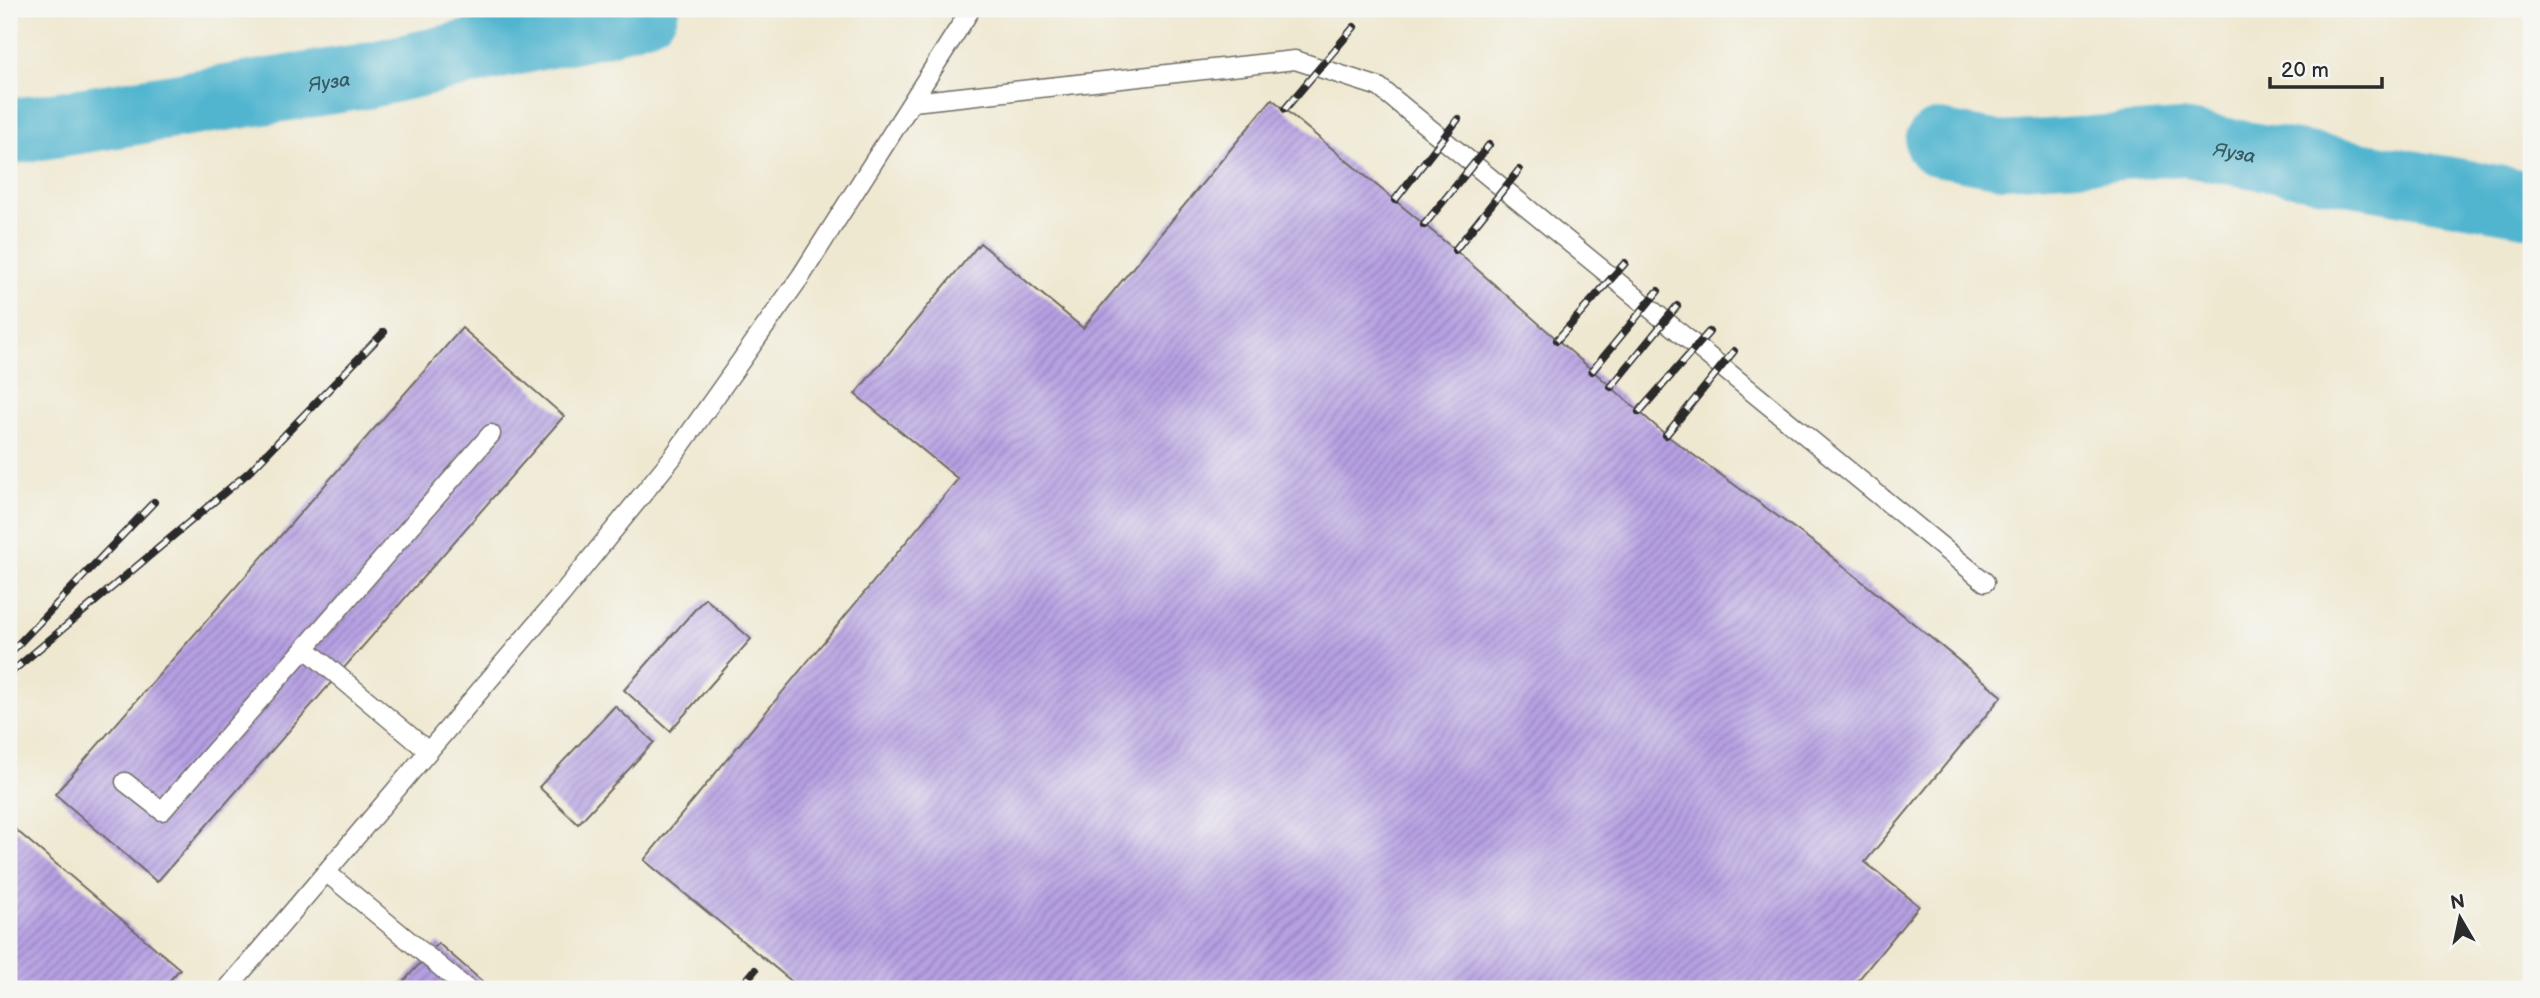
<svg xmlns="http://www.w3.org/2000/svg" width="2540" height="998" viewBox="0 0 2540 998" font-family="'Balsamiq Sans',sans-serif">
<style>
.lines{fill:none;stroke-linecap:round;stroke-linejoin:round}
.river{stroke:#51b5cf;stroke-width:66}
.building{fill:url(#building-hatch)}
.lane-casing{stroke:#706d65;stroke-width:21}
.lane{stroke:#fff;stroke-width:18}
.rail-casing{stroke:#2b2b2b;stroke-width:8}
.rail{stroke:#f6f6f2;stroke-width:5;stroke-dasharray:16;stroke-linecap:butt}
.labels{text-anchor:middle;stroke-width:5;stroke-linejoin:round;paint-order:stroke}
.water-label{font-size:19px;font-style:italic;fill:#385b64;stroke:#f6f6f2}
</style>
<defs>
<pattern id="building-hatch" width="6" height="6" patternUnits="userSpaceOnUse" patternTransform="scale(1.75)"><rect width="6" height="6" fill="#b6a0e3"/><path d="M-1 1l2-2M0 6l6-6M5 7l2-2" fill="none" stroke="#9483b8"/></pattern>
</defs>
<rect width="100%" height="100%" fill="#f6f6f2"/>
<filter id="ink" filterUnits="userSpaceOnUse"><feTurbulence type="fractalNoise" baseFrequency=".0143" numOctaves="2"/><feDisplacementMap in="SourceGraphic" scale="14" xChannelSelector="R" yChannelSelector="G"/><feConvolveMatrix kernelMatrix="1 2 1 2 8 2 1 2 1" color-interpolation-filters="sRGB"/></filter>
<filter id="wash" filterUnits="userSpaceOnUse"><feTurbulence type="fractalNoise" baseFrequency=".00686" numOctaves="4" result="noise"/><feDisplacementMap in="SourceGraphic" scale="28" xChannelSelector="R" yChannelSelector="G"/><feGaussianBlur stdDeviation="1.57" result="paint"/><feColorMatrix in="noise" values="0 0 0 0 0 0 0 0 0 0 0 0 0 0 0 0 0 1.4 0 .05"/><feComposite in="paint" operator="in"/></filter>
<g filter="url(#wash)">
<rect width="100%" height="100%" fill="#efe8d0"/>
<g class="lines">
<!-- river -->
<g class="river">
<path id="s1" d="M 9,132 L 365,76 L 603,23 L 646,9"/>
<path id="s2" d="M 1938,143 L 2003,155 L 2181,143 L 2531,204"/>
</g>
</g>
<g id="blocks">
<!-- building -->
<path class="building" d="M 1272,99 L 1455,250 L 1666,435 L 1820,547 L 2002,696 L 1865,862 L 1919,906 L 1851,989 L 801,989 L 644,860 L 958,479 L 855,394 L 980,243 L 1083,328 Z
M 462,328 L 564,416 L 157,882 L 55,794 Z
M 705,598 L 751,639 L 670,731 L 624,690 Z
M 615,706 L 654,742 L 578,824 L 539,787 Z
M 9,824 L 180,969 L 162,989 L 9,989 Z
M 438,943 L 491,989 L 397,989 Z"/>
</g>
</g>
<g filter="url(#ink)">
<use href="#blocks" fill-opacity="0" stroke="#706d65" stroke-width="2"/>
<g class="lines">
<!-- lane casing -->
<g class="lane-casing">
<path id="lane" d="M 913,102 L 1295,60 L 1379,87 L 1985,582
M 305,648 L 491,434
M 125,782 L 162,811 L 305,648 L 428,751
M 326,872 L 467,989
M 227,989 L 561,595 L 672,458 L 801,276 L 971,9"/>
</g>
<!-- lane -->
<use href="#lane" class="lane"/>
<!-- rail casing -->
<g class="rail-casing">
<path id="rail" d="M 1285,109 L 1354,27
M 1395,200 L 1458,119
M 1424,225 L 1489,145
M 1455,250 L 1519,170
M 1557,340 L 1625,263
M 1592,371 L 1658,291
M 1611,387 L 1677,306
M 1639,412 L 1709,332
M 1666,435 L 1734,351
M 9,654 L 154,502
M 9,674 L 249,472 L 384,332
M 739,989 L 755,970"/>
</g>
<!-- rail -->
<use href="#rail" class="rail"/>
</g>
</g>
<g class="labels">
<!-- water labels -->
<g class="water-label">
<text dy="7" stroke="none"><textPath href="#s1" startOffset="324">Яуза</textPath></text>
<text dy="7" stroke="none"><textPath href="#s2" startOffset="299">Яуза</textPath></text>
</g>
</g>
<!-- margin -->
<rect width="2540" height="998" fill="none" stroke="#f6f6f2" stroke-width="35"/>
<!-- north arrow -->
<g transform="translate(2460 918) rotate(351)" stroke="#f6f6f2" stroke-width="5" paint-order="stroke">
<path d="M0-5L12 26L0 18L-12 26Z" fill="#2b2b2b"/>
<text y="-10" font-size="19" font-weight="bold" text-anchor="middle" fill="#2b2b2b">N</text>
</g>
<!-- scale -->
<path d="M2270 77v10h112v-10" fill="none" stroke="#2b2b2b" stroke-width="3.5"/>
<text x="2281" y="77" font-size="21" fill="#2b2b2b" stroke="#f6f6f2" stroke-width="5" paint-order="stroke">20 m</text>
</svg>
